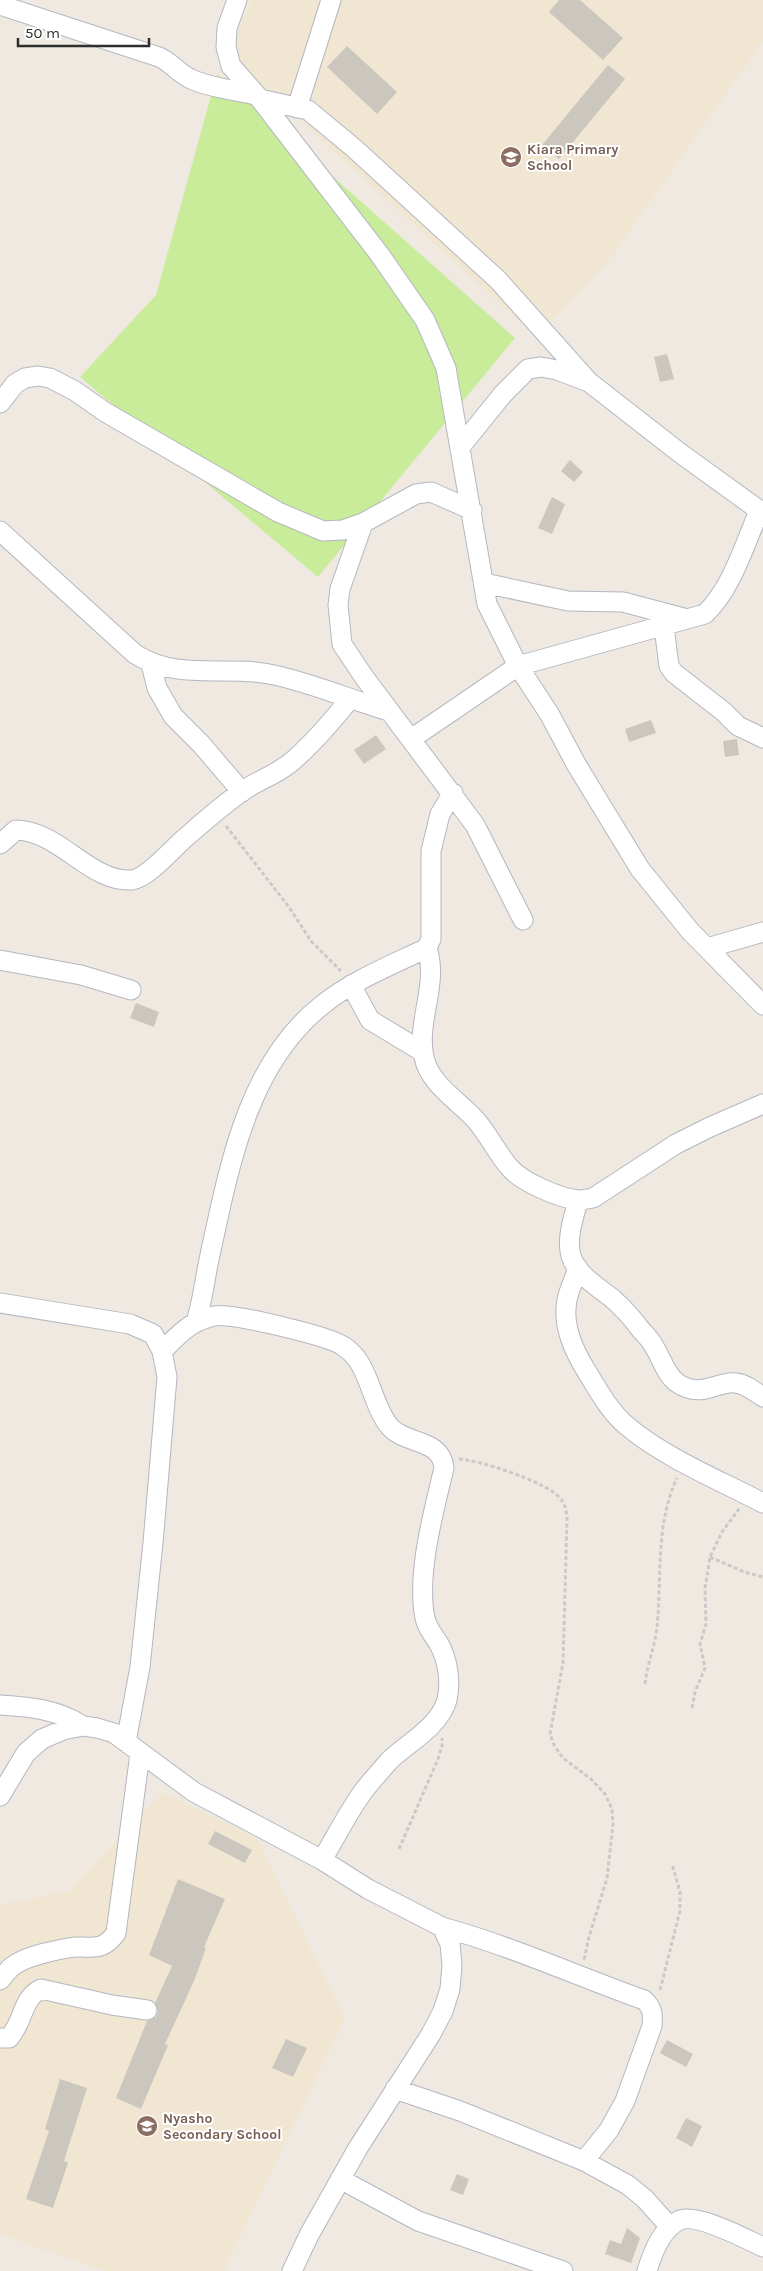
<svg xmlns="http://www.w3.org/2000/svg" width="763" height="2271" viewBox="0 0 763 2271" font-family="Karla,sans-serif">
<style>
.education{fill:#f0e6d1}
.pitch{fill:#c9ec9a}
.building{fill:#cbc7bf}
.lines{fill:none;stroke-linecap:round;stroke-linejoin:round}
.minor-casing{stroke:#b4b7c1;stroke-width:21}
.path{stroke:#c9c9c9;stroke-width:3;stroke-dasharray:4 2.5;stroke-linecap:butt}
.minor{stroke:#fff;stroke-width:19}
.labels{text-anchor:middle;stroke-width:4;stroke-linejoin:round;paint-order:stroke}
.education-label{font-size:14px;font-weight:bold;fill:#785e54;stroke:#fff;text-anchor:start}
</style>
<rect width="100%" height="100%" fill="#efe9e1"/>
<!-- education -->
<path class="education" d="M 252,0 L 763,0 L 763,41 L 607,263 L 536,337 L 226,52 Z
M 162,1793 L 256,1837 L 345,2018 L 224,2271 L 105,2271 L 0,2234 L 0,1905 L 69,1891 Z"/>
<!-- pitch -->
<path class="pitch" d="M 217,74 L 515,338 L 318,577 L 80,377 L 156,295 Z"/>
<!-- building -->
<path class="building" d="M 559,0 L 580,0 L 623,38 L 603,60 L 549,12 Z
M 347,46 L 397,92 L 377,114 L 327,67 Z
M 608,65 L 625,79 L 559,159 L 542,145 Z
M 667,354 L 674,379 L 660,382 L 654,357 Z
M 570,460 L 583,472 L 574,482 L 561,471 Z
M 552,497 L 565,504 L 552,534 L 538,528 Z
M 651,720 L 656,733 L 629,742 L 625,729 Z
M 376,735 L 386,749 L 364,764 L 354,750 Z
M 737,739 L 739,755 L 725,757 L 723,741 Z
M 136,1003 L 159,1012 L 154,1027 L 130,1018 Z
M 215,1831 L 252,1850 L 245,1863 L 208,1844 Z
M 178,1879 L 225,1899 L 204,1947 L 206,1948 L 194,1981 L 165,2044 L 168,2045 L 141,2109 L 116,2098 L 147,2021 L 156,2017 L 158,2011 L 155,2003 L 172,1966 L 149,1955 Z
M 286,2039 L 307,2048 L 293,2077 L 272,2068 Z
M 667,2040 L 693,2054 L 686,2067 L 660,2053 Z
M 60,2079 L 87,2088 L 64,2161 L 68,2163 L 53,2208 L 26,2199 L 49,2131 L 45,2129 Z
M 686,2118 L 702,2126 L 692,2147 L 676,2138 Z
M 457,2174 L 469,2179 L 463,2195 L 450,2190 Z
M 627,2228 L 640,2238 L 631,2263 L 605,2254 L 610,2240 L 621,2244 Z"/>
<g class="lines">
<!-- minor casing -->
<g class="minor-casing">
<path id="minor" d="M 237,0 L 227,28 L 226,47 L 231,66 L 260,99 L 380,255 L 425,320 L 446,368 L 487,604 L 518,666 L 550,715 L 576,764 L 640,869 L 690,931 L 763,1005
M 0,5 L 159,57 C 171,62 178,73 191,79 C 210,88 235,90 256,95
M 260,99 L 308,110 L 355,149 L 498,280 L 589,382
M 297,108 L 331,0
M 0,403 L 15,384 L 25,378 L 38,376 L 50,378 L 75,391 L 105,412 L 278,512 L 323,531 L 343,530 L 363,523 L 416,494 L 431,492 L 472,510
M 461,446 L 503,394 L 528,369 L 541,367 L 557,370 L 589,382 L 680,453 L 763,513
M 363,523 L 340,589 L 338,605 L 342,644 L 364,677 L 475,825 L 523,920
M 0,531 L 135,654 C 179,682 227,664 274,675 C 312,683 351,700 389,711
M 484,583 L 568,601 L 623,602 L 687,619
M 664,627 L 669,666 L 674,673 L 724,712 L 738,726 L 763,738
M 151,664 L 157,688 L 173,716 L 201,744 L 242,792
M 411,739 L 518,666 L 705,614 C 732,588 744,546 759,511
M 0,844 L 16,830 C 60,831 90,883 132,880 C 148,878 172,849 185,838 C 203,822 222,806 241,792 C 258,780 281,773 296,758 C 316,740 333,720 350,699
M 427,948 C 439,985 416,1021 424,1057 C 429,1083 457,1100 474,1118 C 488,1133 496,1152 510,1168 C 522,1182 559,1198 578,1200 C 583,1200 588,1199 593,1198 L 676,1144 L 710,1127 L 763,1104
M 707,948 L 763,932
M 0,960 L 81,975 L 131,990
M 351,985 L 370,1020 L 423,1052
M 578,1200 C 574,1217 566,1238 571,1256 C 576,1274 599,1288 613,1299 C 623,1308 633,1319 641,1330 C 646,1335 652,1342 655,1348 C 665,1365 668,1384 691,1389 C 707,1393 721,1381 736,1383 C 746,1384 755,1392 763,1397
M 578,1268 C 575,1278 569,1289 567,1300 C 562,1326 574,1351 587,1372 C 598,1390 610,1412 627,1426 C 665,1458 719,1480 763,1503
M 0,1303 L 130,1324 L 153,1334 L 162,1351 L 167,1377 L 153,1543 L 140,1667 L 126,1742
M 196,1322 C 203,1300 205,1277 210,1255 C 229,1168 247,1065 321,1006 C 351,981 392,965 427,948 L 431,939 L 431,851 L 440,814 L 453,793
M 162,1351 C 175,1339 188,1323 207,1318 C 212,1316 220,1315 226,1316 C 245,1317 329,1336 343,1346 C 348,1349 353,1354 357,1359 C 371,1378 374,1408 390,1427 C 406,1445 441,1438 444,1468 C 434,1510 416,1575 425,1618 C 427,1628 434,1636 439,1644 C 448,1660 451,1682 447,1700 C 439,1727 409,1742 390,1760 C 382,1769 373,1779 365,1789 C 349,1810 336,1837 322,1860
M 0,1705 C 30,1707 57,1709 83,1726
M 0,1796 L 26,1753 L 42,1739 L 63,1730 L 83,1726 L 97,1728 L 114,1733 L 194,1792 L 322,1860 L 368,1889 L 442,1927 L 450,1944 L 452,1965 L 450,1989 L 443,2011 L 431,2034 L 358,2148 L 309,2235 L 292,2271
M 442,1927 C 511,1946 577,1976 644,2000 C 653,2008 653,2015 652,2026 L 625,2101 L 609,2130 L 584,2161
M 0,1980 C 4,1976 8,1969 13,1966 C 26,1956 52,1951 68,1948 C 90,1944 100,1955 116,1933 L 140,1754
M 0,2038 L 9,2038 C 25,2020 21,1999 41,1989 L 112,2005 L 147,2010
M 395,2089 L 460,2111 L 584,2161 L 628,2185 L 645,2199 L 670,2227
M 340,2179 L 418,2221 L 563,2271
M 647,2271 C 652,2254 662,2228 680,2220 C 697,2213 746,2239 763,2247"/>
</g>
<!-- path -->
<path class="path" d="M 226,826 L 289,907 L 311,941 L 341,971
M 459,1459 C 479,1460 546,1482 559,1497 C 565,1503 566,1509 567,1518 L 563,1663 L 550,1734 L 554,1745 L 563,1758 L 591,1779 L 605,1794 L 612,1809 L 613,1824 L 607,1878 L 589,1937 L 584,1960
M 710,1557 L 744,1572 L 763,1577
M 645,1684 C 647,1665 655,1646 657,1627 C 662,1578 655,1525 677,1478
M 692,1708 L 695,1692 L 705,1668 L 700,1644 L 706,1624 L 705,1588 L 710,1557 L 722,1532 L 739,1509
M 399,1849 L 438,1759 L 442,1746 L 442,1738
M 660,1990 L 680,1911 L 680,1892 L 672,1864"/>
<!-- minor -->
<use href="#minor" class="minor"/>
</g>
<!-- icons -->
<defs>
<g id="school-disc" transform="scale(1.125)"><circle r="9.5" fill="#8d6e63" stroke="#fff"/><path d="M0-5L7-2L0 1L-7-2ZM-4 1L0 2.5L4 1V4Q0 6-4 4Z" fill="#fff"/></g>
</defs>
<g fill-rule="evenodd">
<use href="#school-disc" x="511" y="157"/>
<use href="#school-disc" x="147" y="2126"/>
</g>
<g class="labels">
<!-- education labels -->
<g class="education-label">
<text x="527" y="154">Kiara Primary<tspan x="527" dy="16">School</tspan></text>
<text x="163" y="2123">Nyasho<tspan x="163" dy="16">Secondary School</tspan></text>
</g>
</g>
<!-- scale -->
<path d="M18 38v8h131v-8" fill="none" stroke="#2e2e2e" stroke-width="2.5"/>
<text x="25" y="38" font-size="15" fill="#2e2e2e" stroke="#ffffff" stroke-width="4" paint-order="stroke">50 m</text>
</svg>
